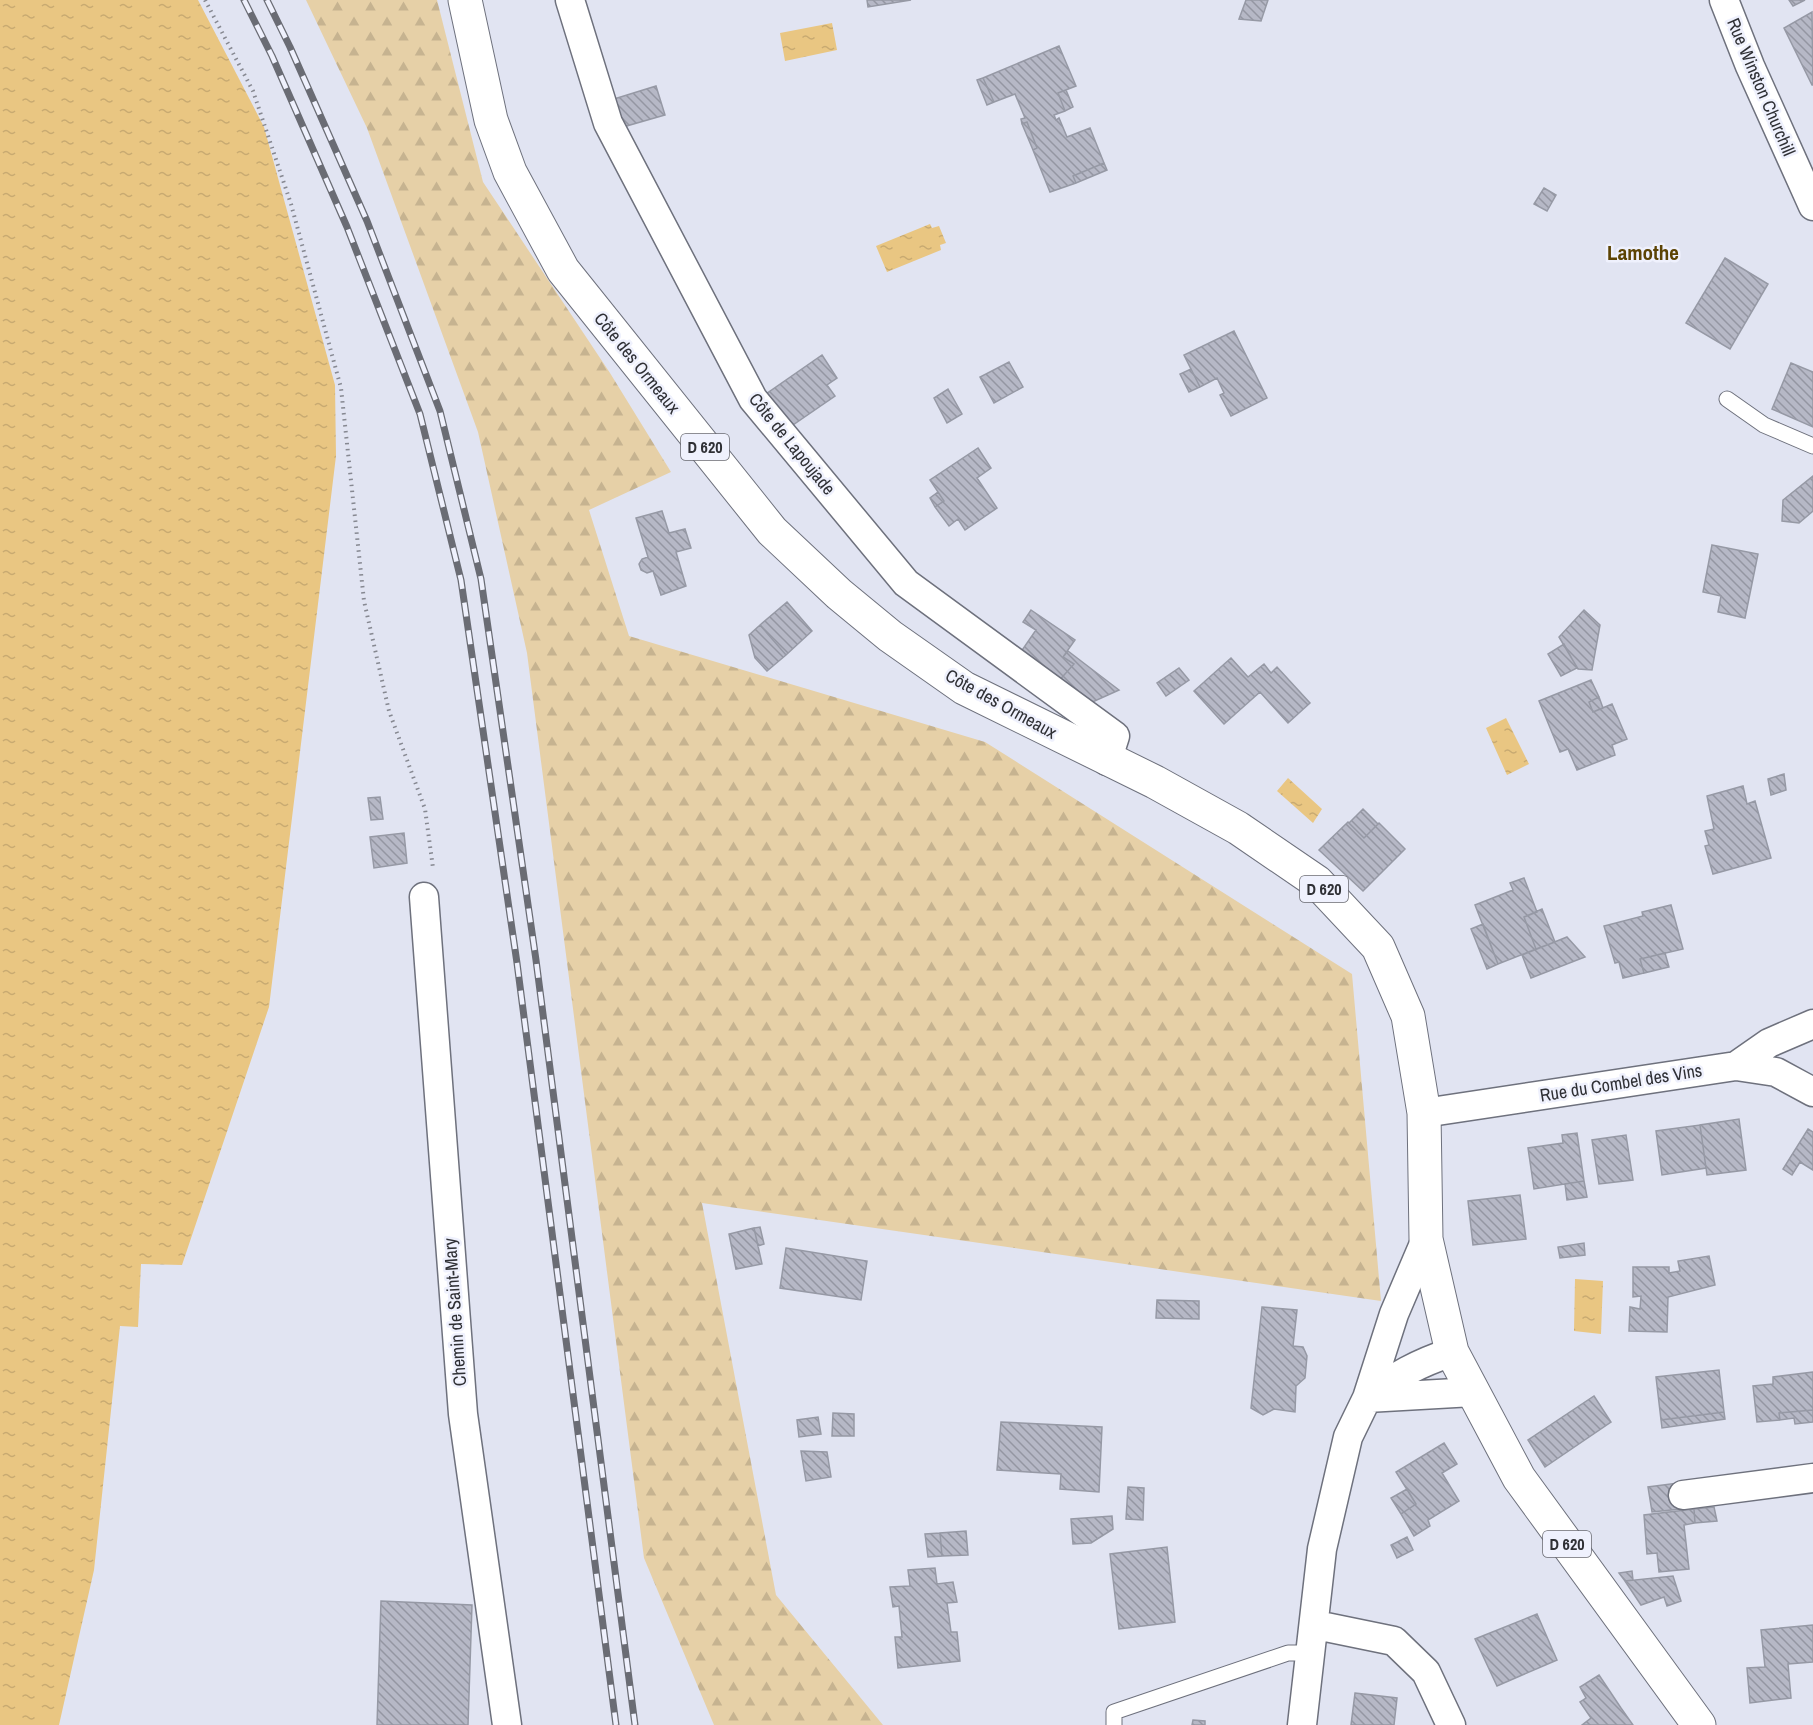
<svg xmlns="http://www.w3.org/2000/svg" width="1813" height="1725" viewBox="0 0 1813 1725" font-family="'Archivo Narrow',sans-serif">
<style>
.forest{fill:url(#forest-firs)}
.water{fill:url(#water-ripples)}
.building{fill:url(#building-back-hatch);stroke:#9699a5;stroke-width:1.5}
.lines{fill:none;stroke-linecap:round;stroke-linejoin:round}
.service-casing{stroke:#6e717d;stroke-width:17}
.minor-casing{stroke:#6e717d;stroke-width:31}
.primary-casing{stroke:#6e717d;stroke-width:35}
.path{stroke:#868891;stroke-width:4;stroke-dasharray:1.5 4.5;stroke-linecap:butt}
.service{stroke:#fff;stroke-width:15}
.minor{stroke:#fff;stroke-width:28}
.primary{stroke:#fff;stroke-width:33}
.rail-casing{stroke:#6a6c74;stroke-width:7}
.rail{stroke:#eff1fd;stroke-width:4.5;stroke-dasharray:14;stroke-linecap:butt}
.labels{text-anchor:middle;stroke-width:5;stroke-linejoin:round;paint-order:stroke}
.shield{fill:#eff1fd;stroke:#696a71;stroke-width:1.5}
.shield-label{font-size:16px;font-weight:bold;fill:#2f3035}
.street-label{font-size:18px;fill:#2f3035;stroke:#eff1fd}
.quarter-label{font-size:21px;font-weight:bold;fill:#5c4304;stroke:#eff1fd}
</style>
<defs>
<pattern id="forest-firs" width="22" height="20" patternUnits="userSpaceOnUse" patternTransform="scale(1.5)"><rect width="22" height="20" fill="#e6d0a7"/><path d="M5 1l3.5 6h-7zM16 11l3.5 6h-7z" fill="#c6b390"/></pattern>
<pattern id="water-ripples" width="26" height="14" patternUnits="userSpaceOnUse" patternTransform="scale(1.5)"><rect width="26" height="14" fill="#e9c682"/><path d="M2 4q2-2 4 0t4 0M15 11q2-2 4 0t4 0" fill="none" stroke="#c8aa71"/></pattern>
<pattern id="building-back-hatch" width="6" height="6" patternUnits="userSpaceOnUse" patternTransform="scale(1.5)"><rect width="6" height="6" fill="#b6b8c6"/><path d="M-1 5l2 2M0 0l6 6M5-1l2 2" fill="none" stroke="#9496a2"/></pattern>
</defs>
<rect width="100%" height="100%" fill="#e1e4f2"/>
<!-- forest -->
<path class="forest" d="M 306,0 L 437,0 L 483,182 L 610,373 L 671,472 L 589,510 L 629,636 L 985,742 L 1352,974 L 1381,1301 L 702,1203 L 776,1595 L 883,1725 L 714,1725 L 644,1558 L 527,653 L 478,432 L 367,128 Z"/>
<!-- water -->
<path class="water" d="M 0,0 L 198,0 L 264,127 L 335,385 L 336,456 L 269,1007 L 182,1265 L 141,1264 L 138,1327 L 120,1326 L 94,1570 L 59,1725 L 0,1725 Z
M 832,23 L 837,50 L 785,61 L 780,33 Z
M 930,224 L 932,228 L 939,226 L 946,243 L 940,245 L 941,250 L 887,272 L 876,246 Z
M 1506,718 L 1529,764 L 1507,775 L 1486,728 Z
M 1288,778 L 1322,809 L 1313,823 L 1277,791 Z
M 1575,1279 L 1603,1281 L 1601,1334 L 1574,1331 Z"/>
<!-- building -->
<path class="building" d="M 867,0 L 911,0 L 868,7 Z
M 1246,0 L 1268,0 L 1261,21 L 1239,19 Z
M 1789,0 L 1805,0 L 1793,6 Z
M 1812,12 L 1813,85 L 1812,85 L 1784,28 Z
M 1059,46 L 1076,86 L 1058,93 L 1065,111 L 1054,115 L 1056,120 L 1059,118 L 1067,137 L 1090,128 L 1104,163 L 1073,176 L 1076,183 L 1050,192 L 1033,150 L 1037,148 L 1027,122 L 1022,124 L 1021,119 L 1025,118 L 1015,94 L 994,102 L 983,78 Z
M 983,78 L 994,102 L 987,105 L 977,80 Z
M 656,86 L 665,115 L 623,127 L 614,99 Z
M 1066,90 L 1073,107 L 1065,111 L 1058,93 Z
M 1027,122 L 1037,148 L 1033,150 L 1022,124 Z
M 1104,163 L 1107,170 L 1076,183 L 1073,176 Z
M 1544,188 L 1556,195 L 1547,211 L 1534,204 Z
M 1725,258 L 1768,284 L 1730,349 L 1686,323 Z
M 1234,331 L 1267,398 L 1231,416 L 1220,395 L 1224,393 L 1217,378 L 1200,387 L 1184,355 Z
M 822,355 L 837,378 L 827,385 L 835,396 L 790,427 L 766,394 Z
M 1009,362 L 1023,387 L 994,403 L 980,377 Z
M 1791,363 L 1813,372 L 1813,427 L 1772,409 Z
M 1191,369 L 1200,387 L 1189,392 L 1180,374 Z
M 948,389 L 962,414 L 947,423 L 934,398 Z
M 978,448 L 991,468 L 977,478 L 997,508 L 965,530 L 958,519 L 949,526 L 935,507 L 944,501 L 930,480 Z
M 1813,476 L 1813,511 L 1799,523 L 1782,521 L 1783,500 Z
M 938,492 L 944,501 L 935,507 L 930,498 Z
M 662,511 L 669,533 L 685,529 L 691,548 L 676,552 L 686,586 L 661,595 L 653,571 L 647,573 L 641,570 L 639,564 L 642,559 L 648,557 L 636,518 Z
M 1712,545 L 1758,554 L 1745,618 L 1718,612 L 1721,596 L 1703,592 Z
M 787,602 L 812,631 L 786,655 L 760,625 Z
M 1031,610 L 1075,640 L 1063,657 L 1074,664 L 1056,684 L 1018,656 L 1036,630 L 1023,622 Z
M 1584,610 L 1600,625 L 1592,670 L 1578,669 L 1559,637 Z
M 760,625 L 786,655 L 767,671 L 755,658 L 749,635 Z
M 1564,644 L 1577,668 L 1561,676 L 1548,654 Z
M 1068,651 L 1119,690 L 1086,705 L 1056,684 L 1074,664 L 1063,657 Z
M 1231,658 L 1248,677 L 1264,664 L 1271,673 L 1277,667 L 1310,703 L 1288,723 L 1260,692 L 1224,724 L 1194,691 Z
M 1179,668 L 1189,680 L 1166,696 L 1157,683 Z
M 1591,680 L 1599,697 L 1589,702 L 1593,712 L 1612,704 L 1627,739 L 1612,745 L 1615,755 L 1577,770 L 1568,749 L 1560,752 L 1539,701 Z
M 1599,697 L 1603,708 L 1593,712 L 1589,702 Z
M 1784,774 L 1786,790 L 1771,795 L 1768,779 Z
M 1743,786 L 1747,804 L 1755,801 L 1771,858 L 1713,874 L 1705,846 L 1709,845 L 1705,831 L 1714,829 L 1707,796 Z
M 380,797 L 383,819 L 371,820 L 368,798 Z
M 1363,809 L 1378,824 L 1364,838 L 1349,823 Z
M 1348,822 L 1364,838 L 1379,823 L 1405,849 L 1363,891 L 1319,850 Z
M 404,833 L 407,863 L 374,868 L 370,837 Z
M 1524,878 L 1537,912 L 1524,917 L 1536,949 L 1498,964 L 1475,905 L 1513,890 L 1510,883 Z
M 1671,905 L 1683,949 L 1640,959 L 1644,973 L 1623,978 L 1619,962 L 1615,963 L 1604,926 L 1643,916 L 1642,912 Z
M 1542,909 L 1555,942 L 1536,949 L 1524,917 Z
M 1483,924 L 1498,964 L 1487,969 L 1471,929 Z
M 1567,937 L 1585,957 L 1531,978 L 1522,955 Z
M 1665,953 L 1669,967 L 1644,973 L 1640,959 Z
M 1739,1119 L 1746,1170 L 1707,1175 L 1700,1125 Z
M 1700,1125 L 1706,1168 L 1662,1175 L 1656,1131 Z
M 1808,1129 L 1813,1132 L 1813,1170 L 1800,1162 L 1792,1175 L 1783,1169 Z
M 1577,1133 L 1584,1181 L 1534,1189 L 1528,1148 L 1563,1143 L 1562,1135 Z
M 1626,1135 L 1633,1180 L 1599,1184 L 1592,1140 Z
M 1584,1181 L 1587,1197 L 1567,1200 L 1565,1184 Z
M 1520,1195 L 1526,1239 L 1473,1245 L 1468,1201 Z
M 760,1227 L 764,1244 L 758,1246 L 754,1228 Z
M 754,1228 L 762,1264 L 736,1269 L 729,1234 Z
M 1584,1243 L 1585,1255 L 1560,1258 L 1558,1247 Z
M 786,1248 L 867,1261 L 861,1300 L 780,1288 Z
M 1709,1256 L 1715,1285 L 1668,1297 L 1667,1332 L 1629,1331 L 1630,1307 L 1640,1309 L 1641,1296 L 1633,1297 L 1633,1267 L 1669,1267 L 1669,1273 L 1680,1271 L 1678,1261 Z
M 1157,1300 L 1199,1301 L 1199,1319 L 1156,1318 Z
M 1262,1307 L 1297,1310 L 1293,1346 L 1303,1347 L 1307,1356 L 1305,1378 L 1296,1386 L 1295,1412 L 1274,1409 L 1263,1415 L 1251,1408 Z
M 1719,1370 L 1724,1412 L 1661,1420 L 1656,1377 Z
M 1813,1372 L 1813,1410 L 1779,1413 L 1780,1420 L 1757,1422 L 1753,1386 L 1773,1384 L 1773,1377 Z
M 1594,1396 L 1611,1422 L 1545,1467 L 1528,1440 Z
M 1813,1410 L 1813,1422 L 1795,1424 L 1794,1418 L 1780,1420 L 1779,1413 Z
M 1724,1412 L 1725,1419 L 1662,1428 L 1661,1420 Z
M 833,1413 L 854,1414 L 854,1436 L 832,1436 Z
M 818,1417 L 821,1434 L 799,1437 L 797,1420 Z
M 1001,1422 L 1102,1427 L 1099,1492 L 1060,1489 L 1061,1474 L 997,1470 Z
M 1444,1443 L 1457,1464 L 1442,1473 L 1459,1501 L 1428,1520 L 1430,1526 L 1414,1536 L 1401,1514 L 1416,1504 L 1396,1472 Z
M 801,1451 L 827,1452 L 831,1477 L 806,1481 Z
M 1678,1483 L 1681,1509 L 1652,1512 L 1648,1487 Z
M 1128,1487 L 1144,1488 L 1143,1520 L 1126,1519 Z
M 1407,1489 L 1416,1504 L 1401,1514 L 1391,1498 Z
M 1714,1507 L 1717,1521 L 1695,1523 L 1694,1509 Z
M 1694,1509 L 1695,1523 L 1684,1525 L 1689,1569 L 1659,1572 L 1657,1553 L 1647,1554 L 1644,1515 Z
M 1112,1516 L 1113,1529 L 1091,1543 L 1073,1544 L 1071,1519 Z
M 966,1531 L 968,1555 L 942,1556 L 940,1533 Z
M 940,1533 L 942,1556 L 928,1557 L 925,1534 Z
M 1407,1537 L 1413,1550 L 1397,1558 L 1391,1545 Z
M 1167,1547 L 1175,1622 L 1119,1629 L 1110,1554 Z
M 935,1568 L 937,1584 L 953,1582 L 957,1602 L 947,1603 L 951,1632 L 957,1632 L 960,1661 L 898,1668 L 895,1637 L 902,1637 L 899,1606 L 893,1607 L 890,1587 L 910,1586 L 908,1570 Z
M 1632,1571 L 1633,1580 L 1625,1581 L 1619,1573 Z
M 1673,1576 L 1681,1601 L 1667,1606 L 1664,1597 L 1641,1605 L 1625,1581 Z
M 381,1601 L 472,1605 L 468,1725 L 377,1725 Z
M 1537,1614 L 1557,1660 L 1497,1686 L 1475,1639 Z
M 1813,1625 L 1813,1662 L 1788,1664 L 1791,1698 L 1750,1703 L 1747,1668 L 1765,1667 L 1761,1630 Z
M 1599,1675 L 1621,1708 L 1633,1725 L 1582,1725 L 1591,1718 L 1580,1702 L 1586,1698 L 1580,1687 Z
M 1355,1693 L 1397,1698 L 1394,1725 L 1351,1725 Z
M 1193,1720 L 1205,1721 L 1205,1725 L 1192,1725 Z"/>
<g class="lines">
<!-- service casing -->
<g class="service-casing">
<path id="service" d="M 1727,399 L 1764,425 L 1813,446
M 1114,1725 L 1114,1712 L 1288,1653 L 1311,1653"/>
</g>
<!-- minor casing -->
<g class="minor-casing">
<path id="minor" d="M 570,0 L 608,123 L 753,399 L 906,583 L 1115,736 L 1107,761
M 1724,0 L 1750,66 L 1813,206
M 424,897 L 463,1414 L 507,1725
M 1736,1066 L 1769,1043 L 1813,1024
M 1424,1113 L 1736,1066 L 1776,1072 L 1813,1092
M 1367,1398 L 1473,1392
M 1367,1398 C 1394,1376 1419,1363 1452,1352
M 1683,1495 L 1813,1478
M 1316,1625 L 1394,1641 L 1426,1672 L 1451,1725
M 1302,1725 L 1322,1549 L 1348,1437 L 1367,1398 L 1394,1314 L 1426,1239"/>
</g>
<!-- primary casing -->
<g class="primary-casing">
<path id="primary" d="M 465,0 L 491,120 L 510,172 L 563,270 L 772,531 L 839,594 L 890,636 L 964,688 L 1155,782 L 1238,828 L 1317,882 L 1378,947 L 1408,1016 L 1424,1113 L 1426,1239 L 1452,1352 L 1519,1478 L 1699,1725"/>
</g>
<!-- path -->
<path class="path" d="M 205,0 L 253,91 L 291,204 L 341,388 L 364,601 L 389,711 L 425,809 L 433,868"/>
<!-- service -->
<use href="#service" class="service"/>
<!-- minor -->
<use href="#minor" class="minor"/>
<!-- primary -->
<use href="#primary" class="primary"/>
<!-- rail casing -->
<g class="rail-casing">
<path id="rail" d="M 244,0 L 272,56 L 347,227 L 420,414 L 461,580 L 517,963 L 616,1725
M 267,0 L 290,47 L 367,221 L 440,411 L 481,579 L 536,960 L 635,1725"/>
</g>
<!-- rail -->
<use href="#rail" class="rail"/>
</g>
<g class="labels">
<!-- shield labels -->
<g class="shield">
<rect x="681" y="434" width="48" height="26" rx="4.5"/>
<rect x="1300" y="876" width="48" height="26" rx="4.5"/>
<rect x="1543" y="1531" width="48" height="26" rx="4.5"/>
</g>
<g class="shield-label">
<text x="705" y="453">D 620</text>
<text x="1324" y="895">D 620</text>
<text x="1567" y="1550">D 620</text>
</g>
<!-- street labels -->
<g class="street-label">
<text transform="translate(1761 87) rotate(67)" y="6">Rue Winston Churchill</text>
<text transform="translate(637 363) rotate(51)" y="6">Côte des Ormeaux</text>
<text transform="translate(792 444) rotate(51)" y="6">Côte de Lapoujade</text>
<text transform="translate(1001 704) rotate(29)" y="6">Côte des Ormeaux</text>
<text transform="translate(1621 1083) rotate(-9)" y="6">Rue du Combel des Vins</text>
<text transform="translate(455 1312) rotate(-94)" y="6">Chemin de Saint-Mary</text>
</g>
<!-- quarter labels -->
<g class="quarter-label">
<text x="1643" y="260">Lamothe</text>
</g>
</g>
</svg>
